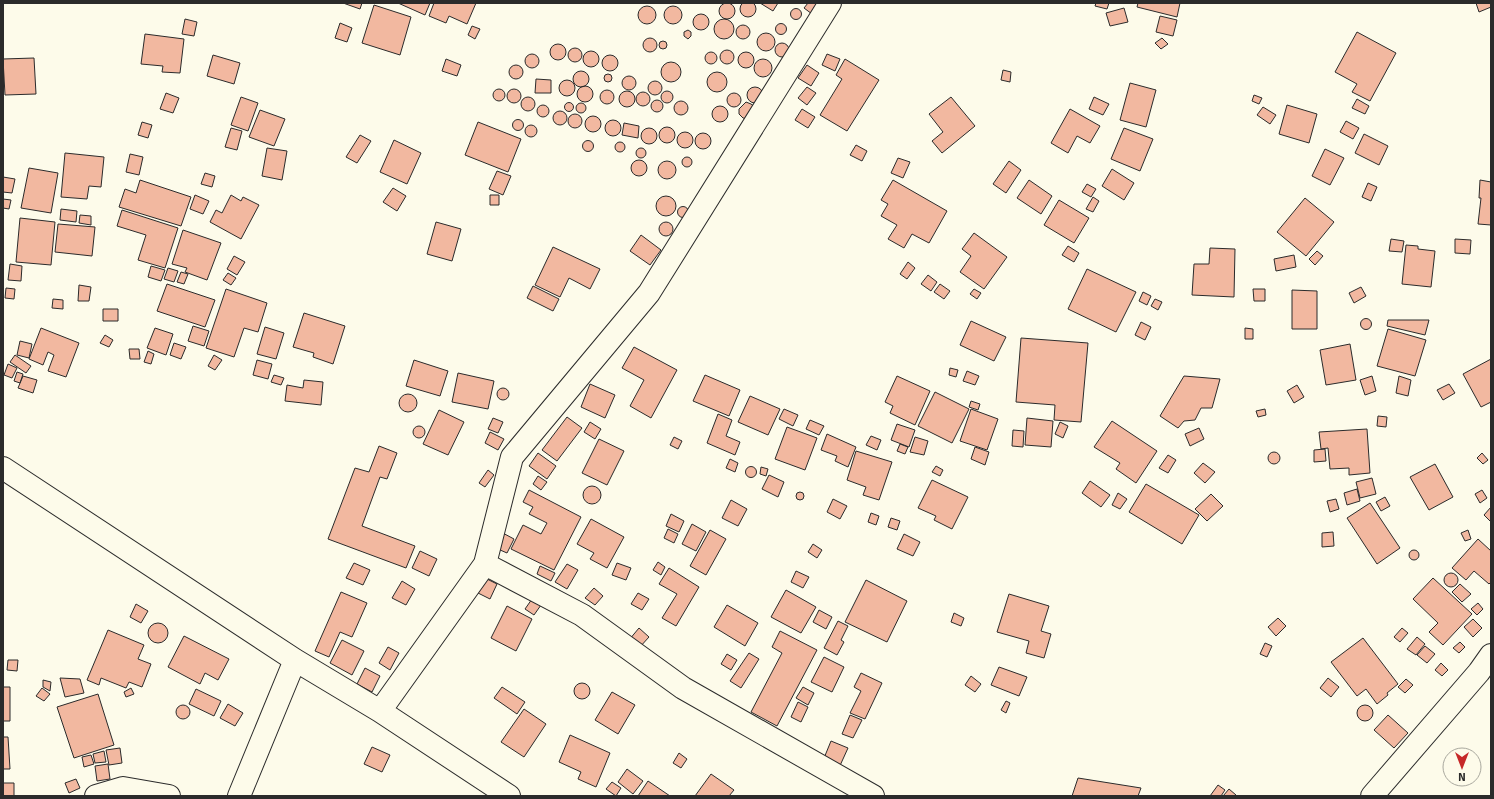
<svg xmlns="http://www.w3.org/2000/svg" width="1494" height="799" viewBox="0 0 1494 799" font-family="Signika,sans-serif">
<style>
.building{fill:#f2b8a0;stroke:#2b2b2b}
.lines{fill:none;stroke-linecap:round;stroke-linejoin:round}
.minor-casing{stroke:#2b2b2b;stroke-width:24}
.minor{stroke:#fdfbea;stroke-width:22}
</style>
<rect width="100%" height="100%" fill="#fdfbea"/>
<!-- building -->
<path class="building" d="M740 9a8 8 0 1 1 16 0a8 8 0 1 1-16 0Z
M 343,3 L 362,3 L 360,9 Z
M 398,3 L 430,3 L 425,15 Z
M 434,3 L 476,3 L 467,24 L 449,16 L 446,23 L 429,16 Z
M 760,3 L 778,3 L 773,11 Z
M 808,3 L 820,3 L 812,14 L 804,8 Z
M 1096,3 L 1109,3 L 1107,9 L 1095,6 Z
M 1138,3 L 1180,3 L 1177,17 L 1137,7 Z
M 1476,3 L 1491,3 L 1491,7 L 1479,12 Z
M719 11a8 8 0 1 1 16 0a8 8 0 1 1-16 0Z
M 374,5 L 411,17 L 400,55 L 362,43 Z
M664 15a9 9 0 1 1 18 0a9 9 0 1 1-18 0Z
M638 15a9 9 0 1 1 18 0a9 9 0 1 1-18 0Z
M 1124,8 L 1128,22 L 1110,26 L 1106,13 Z
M790.5 14a5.5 5.5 0 1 1 11 0a5.5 5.5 0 1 1-11 0Z
M693 22a8 8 0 1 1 16 0a8 8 0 1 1-16 0Z
M 1160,16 L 1177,20 L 1173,36 L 1156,32 Z
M 185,19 L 197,22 L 194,36 L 182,34 Z
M714 29a10 10 0 1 1 20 0a10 10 0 1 1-20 0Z
M 340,23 L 352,28 L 347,42 L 335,38 Z
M775.5 29a5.5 5.5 0 1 1 11 0a5.5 5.5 0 1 1-11 0Z
M736 32a7 7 0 1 1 14 0a7 7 0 1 1-14 0Z
M 472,26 L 480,29 L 475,39 L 468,35 Z
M 688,30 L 691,32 L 691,36 L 688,39 L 684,36 L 684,32 Z
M 1357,32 L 1396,53 L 1370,101 L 1352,92 L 1357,84 L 1335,72 Z
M757 42a9 9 0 1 1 18 0a9 9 0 1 1-18 0Z
M 145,34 L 184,39 L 180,73 L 162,72 L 163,66 L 141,64 Z
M 1162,38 L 1168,44 L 1161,49 L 1155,43 Z
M643 45a7 7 0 1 1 14 0a7 7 0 1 1-14 0Z
M659 45a4 4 0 1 1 8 0a4 4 0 1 1-8 0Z
M775 50a7 7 0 1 1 14 0a7 7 0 1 1-14 0Z
M550 52a8 8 0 1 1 16 0a8 8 0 1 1-16 0Z
M568 55a7 7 0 1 1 14 0a7 7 0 1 1-14 0Z
M720 57a7 7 0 1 1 14 0a7 7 0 1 1-14 0Z
M583 59a8 8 0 1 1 16 0a8 8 0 1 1-16 0Z
M705 58a6 6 0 1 1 12 0a6 6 0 1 1-12 0Z
M738 60a8 8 0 1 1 16 0a8 8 0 1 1-16 0Z
M 827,54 L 840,59 L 835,71 L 822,65 Z
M525 61a7 7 0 1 1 14 0a7 7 0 1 1-14 0Z
M 213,55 L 240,63 L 234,84 L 207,76 Z
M602 63a8 8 0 1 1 16 0a8 8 0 1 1-16 0Z
M 34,58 L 36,94 L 5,95 L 3,59 Z
M 446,59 L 461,65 L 457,76 L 442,71 Z
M 845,59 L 879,80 L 847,131 L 820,115 L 842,79 L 836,75 Z
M754 68a9 9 0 1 1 18 0a9 9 0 1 1-18 0Z
M661 72a10 10 0 1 1 20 0a10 10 0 1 1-20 0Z
M509 72a7 7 0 1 1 14 0a7 7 0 1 1-14 0Z
M 807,65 L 819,73 L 811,86 L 798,78 Z
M 1003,70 L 1011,72 L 1010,82 L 1001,80 Z
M573 79a8 8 0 1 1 16 0a8 8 0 1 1-16 0Z
M707 82a10 10 0 1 1 20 0a10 10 0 1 1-20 0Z
M604 78a4 4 0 1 1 8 0a4 4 0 1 1-8 0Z
M622 83a7 7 0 1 1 14 0a7 7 0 1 1-14 0Z
M 536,79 L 551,80 L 551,93 L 535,93 Z
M559 88a8 8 0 1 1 16 0a8 8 0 1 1-16 0Z
M648 88a7 7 0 1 1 14 0a7 7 0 1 1-14 0Z
M 1130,83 L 1156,90 L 1146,127 L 1120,120 Z
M577 94a8 8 0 1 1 16 0a8 8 0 1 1-16 0Z
M 807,87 L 816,93 L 807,105 L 798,98 Z
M747 95a8 8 0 1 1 16 0a8 8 0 1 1-16 0Z
M493 95a6 6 0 1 1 12 0a6 6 0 1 1-12 0Z
M507 96a7 7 0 1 1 14 0a7 7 0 1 1-14 0Z
M600 97a7 7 0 1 1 14 0a7 7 0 1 1-14 0Z
M619 99a8 8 0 1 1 16 0a8 8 0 1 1-16 0Z
M661 97a6 6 0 1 1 12 0a6 6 0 1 1-12 0Z
M636 99a7 7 0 1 1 14 0a7 7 0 1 1-14 0Z
M727 100a7 7 0 1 1 14 0a7 7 0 1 1-14 0Z
M 166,93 L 179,98 L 173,113 L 160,109 Z
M 1254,95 L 1262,98 L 1259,104 L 1252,101 Z
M 241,97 L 258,103 L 248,131 L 231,125 Z
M 951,97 L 975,126 L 942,153 L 932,141 L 943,132 L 929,114 Z
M 1094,97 L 1109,104 L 1103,115 L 1089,109 Z
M521 104a7 7 0 1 1 14 0a7 7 0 1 1-14 0Z
M 1357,99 L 1369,106 L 1365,114 L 1352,108 Z
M651 106a6 6 0 1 1 12 0a6 6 0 1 1-12 0Z
M674 108a7 7 0 1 1 14 0a7 7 0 1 1-14 0Z
M 746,102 L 751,104 L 755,107 L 748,119 L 743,118 L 739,114 L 739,109 Z
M564.5 107a4.5 4.5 0 1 1 9 0a4.5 4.5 0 1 1-9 0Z
M576 108a5 5 0 1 1 10 0a5 5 0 1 1-10 0Z
M537 111a6 6 0 1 1 12 0a6 6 0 1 1-12 0Z
M 1287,105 L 1317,114 L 1309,143 L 1279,134 Z
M712 114a8 8 0 1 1 16 0a8 8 0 1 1-16 0Z
M 1263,107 L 1276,115 L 1270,124 L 1257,115 Z
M 802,109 L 815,117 L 808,128 L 795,120 Z
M 1070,109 L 1100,126 L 1090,143 L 1077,136 L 1068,153 L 1051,143 Z
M 260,110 L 285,119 L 274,146 L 249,137 Z
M553 118a7 7 0 1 1 14 0a7 7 0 1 1-14 0Z
M568 121a7 7 0 1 1 14 0a7 7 0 1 1-14 0Z
M585 124a8 8 0 1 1 16 0a8 8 0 1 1-16 0Z
M512.5 125a5.5 5.5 0 1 1 11 0a5.5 5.5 0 1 1-11 0Z
M605 128a8 8 0 1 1 16 0a8 8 0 1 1-16 0Z
M 1346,121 L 1359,128 L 1353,139 L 1340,132 Z
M 142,122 L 152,125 L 148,138 L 138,135 Z
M 478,122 L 521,139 L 508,172 L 465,155 Z
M 624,123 L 639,126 L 638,138 L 622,135 Z
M525 131a6 6 0 1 1 12 0a6 6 0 1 1-12 0Z
M659 135a8 8 0 1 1 16 0a8 8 0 1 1-16 0Z
M 231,128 L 242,131 L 237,150 L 225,147 Z
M 1124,128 L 1153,139 L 1140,171 L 1111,159 Z
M641 136a8 8 0 1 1 16 0a8 8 0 1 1-16 0Z
M677 140a8 8 0 1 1 16 0a8 8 0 1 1-16 0Z
M695 141a8 8 0 1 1 16 0a8 8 0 1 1-16 0Z
M 1364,134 L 1388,146 L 1379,165 L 1355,153 Z
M 360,135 L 371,141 L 357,163 L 346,157 Z
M 394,140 L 421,153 L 407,184 L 380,172 Z
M582.5 146a5.5 5.5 0 1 1 11 0a5.5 5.5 0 1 1-11 0Z
M615 147a5 5 0 1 1 10 0a5 5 0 1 1-10 0Z
M 856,145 L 867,151 L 862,161 L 850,155 Z
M636 153a5 5 0 1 1 10 0a5 5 0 1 1-10 0Z
M 267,148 L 287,151 L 282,180 L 262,176 Z
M 1325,149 L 1344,158 L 1330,185 L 1312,176 Z
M 65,153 L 104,157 L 101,187 L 89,186 L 87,199 L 61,197 Z
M 130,154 L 143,157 L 139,175 L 126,172 Z
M682 162a5 5 0 1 1 10 0a5 5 0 1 1-10 0Z
M 898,158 L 910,162 L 903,178 L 891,173 Z
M631 168a8 8 0 1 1 16 0a8 8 0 1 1-16 0Z
M658 170a9 9 0 1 1 18 0a9 9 0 1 1-18 0Z
M 1009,161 L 1021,170 L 1006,193 L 993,184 Z
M 29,168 L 58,173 L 51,213 L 21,208 Z
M 1112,169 L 1134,183 L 1124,200 L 1102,186 Z
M 497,171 L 511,176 L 503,195 L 489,189 Z
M 205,173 L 215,176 L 212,187 L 201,184 Z
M 3,177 L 15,179 L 12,193 L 3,192 Z
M 140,180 L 191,197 L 181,226 L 119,207 L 125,189 L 136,193 Z
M 893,180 L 947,211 L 929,243 L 912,234 L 904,248 L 888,239 L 897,225 L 881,216 L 888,204 L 881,200 Z
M 1029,180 L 1052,196 L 1041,214 L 1017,198 Z
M 1480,180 L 1491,182 L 1491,225 L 1478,224 L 1481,198 L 1479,198 Z
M 1368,183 L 1377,187 L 1371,201 L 1362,197 Z
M 1087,184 L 1096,189 L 1091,197 L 1082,192 Z
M 393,188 L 406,196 L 397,211 L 383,202 Z
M 195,195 L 209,201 L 203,214 L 190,209 Z
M 231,195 L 241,201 L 243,197 L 259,205 L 241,239 L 210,222 L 216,210 L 222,213 Z
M 490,195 L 499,195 L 499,205 L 490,205 Z
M656 206a10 10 0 1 1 20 0a10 10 0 1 1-20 0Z
M 1093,197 L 1099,201 L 1093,212 L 1086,209 Z
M 1305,198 L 1334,222 L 1306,256 L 1277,232 Z
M 3,199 L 11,200 L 9,209 L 3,208 Z
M 1059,200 L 1089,218 L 1074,243 L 1044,225 Z
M677.5 212a5.5 5.5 0 1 1 11 0a5.5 5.5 0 1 1-11 0Z
M 61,209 L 77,211 L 76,222 L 60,220 Z
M 122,210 L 178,228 L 165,268 L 138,260 L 146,235 L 117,226 Z
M 80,215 L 91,216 L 91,225 L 79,223 Z
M 20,218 L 55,222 L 51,265 L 16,262 Z
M 436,222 L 461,229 L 452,261 L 427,254 Z
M659 229a7 7 0 1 1 14 0a7 7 0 1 1-14 0Z
M 58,224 L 95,227 L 92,256 L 55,252 Z
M 183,230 L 221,243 L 207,280 L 185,272 L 187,268 L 172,264 Z
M 974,233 L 1007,257 L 984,289 L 960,272 L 971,256 L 962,249 Z
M 641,235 L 661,250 L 650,265 L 630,251 Z
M 1391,239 L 1404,241 L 1402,252 L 1389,251 Z
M 1455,239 L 1471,240 L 1470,254 L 1455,253 Z
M 1406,245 L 1418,246 L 1418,249 L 1435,251 L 1431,287 L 1402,284 Z
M 1068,246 L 1079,253 L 1074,262 L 1062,255 Z
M 553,247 L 600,269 L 590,289 L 569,278 L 560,297 L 535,285 Z
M 1210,248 L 1235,249 L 1234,297 L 1192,295 L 1194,264 L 1209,264 Z
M 1317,251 L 1323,256 L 1315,265 L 1309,259 Z
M 1294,255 L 1296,267 L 1276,271 L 1274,259 Z
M 234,256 L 245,262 L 237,275 L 227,269 Z
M 908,262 L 915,268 L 907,279 L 900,274 Z
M 10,264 L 22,266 L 21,281 L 8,280 Z
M 151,266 L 165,270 L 161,281 L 148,277 Z
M 168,268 L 178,271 L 174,282 L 164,279 Z
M 1087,269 L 1136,292 L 1116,332 L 1068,309 Z
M 181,272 L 188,274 L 184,284 L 177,282 Z
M 228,273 L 236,278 L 231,285 L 223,280 Z
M 928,275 L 937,282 L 931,291 L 921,284 Z
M 167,284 L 215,300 L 205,327 L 157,311 Z
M 940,284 L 950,291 L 944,299 L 934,292 Z
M 79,285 L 91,287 L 89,301 L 78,301 Z
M 533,286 L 559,299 L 553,311 L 527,298 Z
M 1361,287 L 1366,296 L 1354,303 L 1349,293 Z
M 6,288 L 15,289 L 14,299 L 5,298 Z
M 226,289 L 267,303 L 258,332 L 244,328 L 234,357 L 206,348 Z
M 974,289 L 981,293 L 977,299 L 970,294 Z
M 1253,289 L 1265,289 L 1265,301 L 1254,301 Z
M 1292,290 L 1317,291 L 1317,329 L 1292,329 Z
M 1143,292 L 1151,296 L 1147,305 L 1139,301 Z
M 53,299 L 63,300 L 63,309 L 52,308 Z
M 1155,299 L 1162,302 L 1158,310 L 1151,306 Z
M 103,309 L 118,309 L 118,321 L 103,321 Z
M 304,313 L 345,326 L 333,364 L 313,357 L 314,353 L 293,347 Z
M1360.5 324a5.5 5.5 0 1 1 11 0a5.5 5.5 0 1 1-11 0Z
M 1388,320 L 1429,320 L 1425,335 L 1387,326 Z
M 971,321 L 1006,337 L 994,361 L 960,345 Z
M 1141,322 L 1151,327 L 1145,340 L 1135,335 Z
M 193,326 L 209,331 L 204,346 L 188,341 Z
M 265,327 L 284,333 L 276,359 L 257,354 Z
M 41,328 L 79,343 L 66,377 L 48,371 L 54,355 L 48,352 L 43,365 L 29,359 Z
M 155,328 L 173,334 L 166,355 L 147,348 Z
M 1245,328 L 1253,329 L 1253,339 L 1245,339 Z
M 1388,329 L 1426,340 L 1415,376 L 1377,366 Z
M 105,335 L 113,340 L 109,347 L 100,343 Z
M 1021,338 L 1088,343 L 1081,422 L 1054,420 L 1055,405 L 1016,402 Z
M 20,341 L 32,344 L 29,358 L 17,355 Z
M 174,343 L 186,347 L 181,359 L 170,355 Z
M 1350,344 L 1356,380 L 1326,385 L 1320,350 Z
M 634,347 L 677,370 L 651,418 L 630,406 L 644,380 L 622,368 Z
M 129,349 L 139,349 L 140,359 L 130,359 Z
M 148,351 L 154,354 L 151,364 L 144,362 Z
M 15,355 L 31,366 L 26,373 L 10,362 Z
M 214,355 L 222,360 L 215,370 L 208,366 Z
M 1491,359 L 1491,402 L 1481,407 L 1463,374 Z
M 257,360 L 272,364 L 268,379 L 253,375 Z
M 414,360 L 448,371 L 440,396 L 406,386 Z
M 8,364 L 17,368 L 12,378 L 4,375 Z
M 950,368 L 958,370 L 956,377 L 949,375 Z
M 967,371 L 979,376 L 975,385 L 963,381 Z
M 17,372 L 23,374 L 20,383 L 14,381 Z
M 458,373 L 494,381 L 488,409 L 452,402 Z
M 274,375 L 284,378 L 281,385 L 271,382 Z
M 705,375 L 740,390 L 729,416 L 693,401 Z
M 23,376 L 37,380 L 33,393 L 18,388 Z
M 897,376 L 930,391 L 915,425 L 890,413 L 893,406 L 885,402 Z
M 1184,376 L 1220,379 L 1212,408 L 1201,408 L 1195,420 L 1184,421 L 1178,428 L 1160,416 Z
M 1372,376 L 1376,391 L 1365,395 L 1360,380 Z
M 1399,376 L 1411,380 L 1408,396 L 1396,393 Z
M 304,380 L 323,382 L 321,405 L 285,401 L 287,385 L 303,388 Z
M 590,384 L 615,395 L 605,418 L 581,407 Z
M 1449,384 L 1455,393 L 1443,400 L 1437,390 Z
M 1297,385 L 1304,397 L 1294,403 L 1287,391 Z
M497 394a6 6 0 1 1 12 0a6 6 0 1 1-12 0Z
M 935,392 L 969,409 L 952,443 L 918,426 Z
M399 403a9 9 0 1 1 18 0a9 9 0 1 1-18 0Z
M 750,396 L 780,409 L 768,435 L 738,422 Z
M 971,401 L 980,404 L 978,410 L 969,407 Z
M 784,409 L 798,415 L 793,426 L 779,419 Z
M 971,409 L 998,419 L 987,450 L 960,441 Z
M 1265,409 L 1266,415 L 1258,417 L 1256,411 Z
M 439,410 L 464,422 L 448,455 L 423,444 Z
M 718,414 L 732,420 L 726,436 L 740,442 L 735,455 L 707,443 Z
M 1378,416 L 1387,417 L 1386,427 L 1377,426 Z
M 567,417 L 582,428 L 557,461 L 542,450 Z
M 493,418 L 503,422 L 498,433 L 488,429 Z
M 1027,418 L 1053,421 L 1051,447 L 1025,445 Z
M 810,420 L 824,426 L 819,435 L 806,429 Z
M 1112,421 L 1157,451 L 1136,483 L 1116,469 L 1120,463 L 1094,447 Z
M 590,422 L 601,429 L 595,439 L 584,432 Z
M 1060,422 L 1068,426 L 1063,438 L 1055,434 Z
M 897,424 L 915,430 L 909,447 L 891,440 Z
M413 432a6 6 0 1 1 12 0a6 6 0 1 1-12 0Z
M 787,427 L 817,438 L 805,470 L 775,459 Z
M 1199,428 L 1204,439 L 1190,446 L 1185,434 Z
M 1367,429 L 1370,473 L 1349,475 L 1349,468 L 1330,469 L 1328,448 L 1321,449 L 1319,432 Z
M 1013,430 L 1024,431 L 1023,447 L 1012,446 Z
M 490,432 L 504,439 L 498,450 L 485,443 Z
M 827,434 L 856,447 L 848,467 L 835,461 L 837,456 L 821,450 Z
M 871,436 L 881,440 L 877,450 L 866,445 Z
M 674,437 L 682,441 L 678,449 L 670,445 Z
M 915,437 L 928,441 L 924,455 L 910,452 Z
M 599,439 L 624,451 L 607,485 L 582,473 Z
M 900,444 L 908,447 L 905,454 L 897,451 Z
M 379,446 L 397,453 L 387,479 L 380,477 L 362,526 L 415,546 L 406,568 L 328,539 L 355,468 L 369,472 Z
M 975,447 L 989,452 L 985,465 L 971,459 Z
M 1325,449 L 1326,461 L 1314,462 L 1314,450 Z
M 856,451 L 892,462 L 879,500 L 863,495 L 866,487 L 847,480 Z
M1268 458a6 6 0 1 1 12 0a6 6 0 1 1-12 0Z
M 538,453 L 556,466 L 547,479 L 529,466 Z
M 1482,453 L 1488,460 L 1483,464 L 1477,458 Z
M 1168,455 L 1176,460 L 1168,473 L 1159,468 Z
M 730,459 L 738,463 L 735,472 L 726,468 Z
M 1203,463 L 1215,472 L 1205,483 L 1194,473 Z
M 1435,464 L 1453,497 L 1429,510 L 1410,477 Z
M 936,466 L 943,470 L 940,476 L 932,472 Z
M745.5 472a5.5 5.5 0 1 1 11 0a5.5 5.5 0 1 1-11 0Z
M 761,467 L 768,469 L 766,476 L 760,474 Z
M 488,470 L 494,475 L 485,487 L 479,483 Z
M 769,475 L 784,482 L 778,497 L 762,489 Z
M 538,476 L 547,482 L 541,490 L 533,484 Z
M 1372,478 L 1376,494 L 1360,498 L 1356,482 Z
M 932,480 L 968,497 L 952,529 L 934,520 L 936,516 L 918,508 Z
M 1090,481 L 1110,495 L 1101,507 L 1082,493 Z
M 1146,484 L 1199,515 L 1182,544 L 1129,512 Z
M583 495a9 9 0 1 1 18 0a9 9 0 1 1-18 0Z
M 1357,489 L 1360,501 L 1347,505 L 1344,493 Z
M 529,490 L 581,517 L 554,570 L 511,549 L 523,525 L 541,534 L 547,523 L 529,514 L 533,507 L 523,502 Z
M 1482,490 L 1487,498 L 1480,503 L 1475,494 Z
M796 496a4 4 0 1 1 8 0a4 4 0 1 1-8 0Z
M 1118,493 L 1127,499 L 1120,509 L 1112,505 Z
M 1211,494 L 1223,506 L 1207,521 L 1195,509 Z
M 1385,497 L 1390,506 L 1381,511 L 1376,502 Z
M 833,499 L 847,506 L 840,519 L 827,512 Z
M 1336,499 L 1339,509 L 1330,512 L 1327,501 Z
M 731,500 L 747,509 L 738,526 L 722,518 Z
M 1370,503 L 1400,548 L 1377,564 L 1347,518 Z
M 1491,507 L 1491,522 L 1484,515 Z
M 871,513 L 879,516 L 876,525 L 868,522 Z
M 671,514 L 684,521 L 679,532 L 666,526 Z
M 891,518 L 900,521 L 897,530 L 888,527 Z
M 591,519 L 624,537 L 607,568 L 590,559 L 594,553 L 577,544 Z
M 692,524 L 706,532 L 696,551 L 682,544 Z
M 668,529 L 678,534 L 674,543 L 664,538 Z
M 710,530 L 726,539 L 706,575 L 690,566 Z
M 1468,530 L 1471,539 L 1465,541 L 1461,533 Z
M 499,531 L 514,539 L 507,553 L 491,546 Z
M 1333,532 L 1334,546 L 1322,547 L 1322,533 Z
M 904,534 L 920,542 L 913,556 L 897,549 Z
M 1478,539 L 1491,551 L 1491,582 L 1489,584 L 1474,571 L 1466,580 L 1452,568 Z
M 813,544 L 822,550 L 817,558 L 808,552 Z
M1409 555a5 5 0 1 1 10 0a5 5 0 1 1-10 0Z
M 420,551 L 437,559 L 429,576 L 412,568 Z
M 658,562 L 665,567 L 661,575 L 653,570 Z
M 354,563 L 370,570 L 363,585 L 346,578 Z
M 617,563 L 631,568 L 626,580 L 612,575 Z
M 567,564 L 578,570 L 567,589 L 555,582 Z
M 540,566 L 555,573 L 551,581 L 537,574 Z
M 669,568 L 699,587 L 676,626 L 662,618 L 677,594 L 659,584 Z
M 796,571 L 809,577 L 803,588 L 791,582 Z
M1444 580a7 7 0 1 1 14 0a7 7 0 1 1-14 0Z
M 485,578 L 497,584 L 490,599 L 478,593 Z
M 1433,578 L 1472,614 L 1443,645 L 1429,632 L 1438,623 L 1413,599 Z
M 866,580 L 907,601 L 887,642 L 845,622 Z
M 402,581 L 415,589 L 406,605 L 392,598 Z
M 1460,584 L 1471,594 L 1462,602 L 1452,592 Z
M 594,588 L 603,596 L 595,605 L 585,598 Z
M 786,590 L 816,607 L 801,633 L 771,617 Z
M 341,592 L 367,603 L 352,637 L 340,632 L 329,657 L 315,651 Z
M 638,593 L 649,599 L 642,610 L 631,604 Z
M 1009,594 L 1049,606 L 1041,631 L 1051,634 L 1044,658 L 1026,653 L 1029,641 L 997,632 Z
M 532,599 L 541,605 L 534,615 L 525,609 Z
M 1478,603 L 1483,609 L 1477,615 L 1471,609 Z
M 136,604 L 148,611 L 141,623 L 130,617 Z
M 727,605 L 758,623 L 745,646 L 714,627 Z
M 507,606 L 532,619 L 516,651 L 491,638 Z
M 819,610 L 832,617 L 826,629 L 813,622 Z
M 954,613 L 964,618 L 961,626 L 951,622 Z
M 1278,618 L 1286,626 L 1276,636 L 1268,627 Z
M 1473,619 L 1482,628 L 1473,637 L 1464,627 Z
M 838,621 L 848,626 L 841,640 L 844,642 L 837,655 L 824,648 Z
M148 633a10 10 0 1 1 20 0a10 10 0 1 1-20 0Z
M 639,628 L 649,637 L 639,648 L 629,640 Z
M 1402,628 L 1408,633 L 1400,642 L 1394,637 Z
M 108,630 L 144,645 L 138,659 L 151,664 L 142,687 L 129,682 L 126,688 L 101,678 L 99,685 L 87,680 Z
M 780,631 L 817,650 L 777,726 L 751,712 L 782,653 L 772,647 Z
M 184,636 L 229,659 L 218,680 L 205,673 L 200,684 L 168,667 Z
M 1417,637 L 1425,644 L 1416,655 L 1407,649 Z
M 1363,638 L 1398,684 L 1387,693 L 1388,695 L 1377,704 L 1366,689 L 1357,696 L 1331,662 Z
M 342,640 L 364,651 L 352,675 L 330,663 Z
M 1460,642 L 1465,647 L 1459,653 L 1453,648 Z
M 1265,643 L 1272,646 L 1267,657 L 1260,654 Z
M 1425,646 L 1435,654 L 1427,663 L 1417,655 Z
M 388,647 L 399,653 L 390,670 L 379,663 Z
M 749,653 L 759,659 L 741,688 L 730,681 Z
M 727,654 L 737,660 L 731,670 L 721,664 Z
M 824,657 L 844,667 L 832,692 L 811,682 Z
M 8,660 L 18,660 L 17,671 L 7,670 Z
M 1441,663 L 1448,670 L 1442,676 L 1435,670 Z
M 999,667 L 1027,677 L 1019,696 L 991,685 Z
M 365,668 L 380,676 L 372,692 L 357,684 Z
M 861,673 L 882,683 L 865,719 L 850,713 L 861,691 L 854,687 Z
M 971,676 L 981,684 L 975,692 L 965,685 Z
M 60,678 L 80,679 L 84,693 L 65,697 Z
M 1328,678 L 1339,687 L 1331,697 L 1320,688 Z
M 1406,679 L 1413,685 L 1405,693 L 1398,687 Z
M 43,680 L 51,682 L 50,691 L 43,687 Z
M574 691a8 8 0 1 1 16 0a8 8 0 1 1-16 0Z
M 3,687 L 10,687 L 10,721 L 3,721 Z
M 502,687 L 525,702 L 517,714 L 494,698 Z
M 803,687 L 814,693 L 808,705 L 796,698 Z
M 42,688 L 50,694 L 44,701 L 36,696 Z
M 131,688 L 134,694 L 126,697 L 124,692 Z
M 196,689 L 221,701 L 214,716 L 189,704 Z
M 612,692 L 635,705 L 618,734 L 595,720 Z
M 98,694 L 114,745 L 74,758 L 57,707 Z
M 1006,701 L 1010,703 L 1006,713 L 1001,710 Z
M 798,702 L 808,707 L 801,722 L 791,717 Z
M 228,704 L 243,713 L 235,726 L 220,718 Z
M1357 713a8 8 0 1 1 16 0a8 8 0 1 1-16 0Z
M176 712a7 7 0 1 1 14 0a7 7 0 1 1-14 0Z
M 524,709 L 546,724 L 524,757 L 501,742 Z
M 850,715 L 862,720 L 853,738 L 842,734 Z
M 1388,715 L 1408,733 L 1394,748 L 1374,730 Z
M 570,735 L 610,753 L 596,787 L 578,779 L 581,772 L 559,762 Z
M 3,737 L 8,737 L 10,769 L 3,769 Z
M 831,741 L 848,748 L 838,770 L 822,763 Z
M 372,747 L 390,755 L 382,772 L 364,764 Z
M 120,748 L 122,763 L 109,765 L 106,750 Z
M 104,751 L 106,762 L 95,763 L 93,754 Z
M 679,753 L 687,759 L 681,768 L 673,763 Z
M 91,755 L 94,764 L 84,767 L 82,757 Z
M 108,764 L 110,779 L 97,781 L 95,766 Z
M 627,769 L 643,781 L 633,794 L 618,782 Z
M 711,774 L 734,790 L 729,796 L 695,796 Z
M 1078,778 L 1141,788 L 1138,796 L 1072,796 Z
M 76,779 L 80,788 L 69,793 L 65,783 Z
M 648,781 L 670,796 L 638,796 Z
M 612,782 L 621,788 L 616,796 L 606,789 Z
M 3,783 L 14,783 L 14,796 L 3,796 Z
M 1218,785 L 1225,790 L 1221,796 L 1210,796 Z
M 1229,789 L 1236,795 L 1235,796 L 1223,796 Z"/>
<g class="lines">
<!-- minor casing -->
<g class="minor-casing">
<path id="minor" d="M 3,468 L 295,660 L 380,711 L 509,796
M 485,564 L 582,615 L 683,688 L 873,796
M 380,711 L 485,564 L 512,457 L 649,293 L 830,3
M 96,796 L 123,788 L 169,796
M 239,796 L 295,660
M 1372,796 L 1479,672 L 1491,655"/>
</g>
<!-- minor -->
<use href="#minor" class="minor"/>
</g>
<!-- border -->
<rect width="1494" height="799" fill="none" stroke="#2b2b2b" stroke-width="8"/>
<!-- north arrow -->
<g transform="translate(1462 767) rotate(180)"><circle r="19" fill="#fdfbea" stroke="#a9a89e"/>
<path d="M0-3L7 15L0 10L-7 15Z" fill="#c62828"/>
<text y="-6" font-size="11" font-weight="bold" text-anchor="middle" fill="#2b2b2b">N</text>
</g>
</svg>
